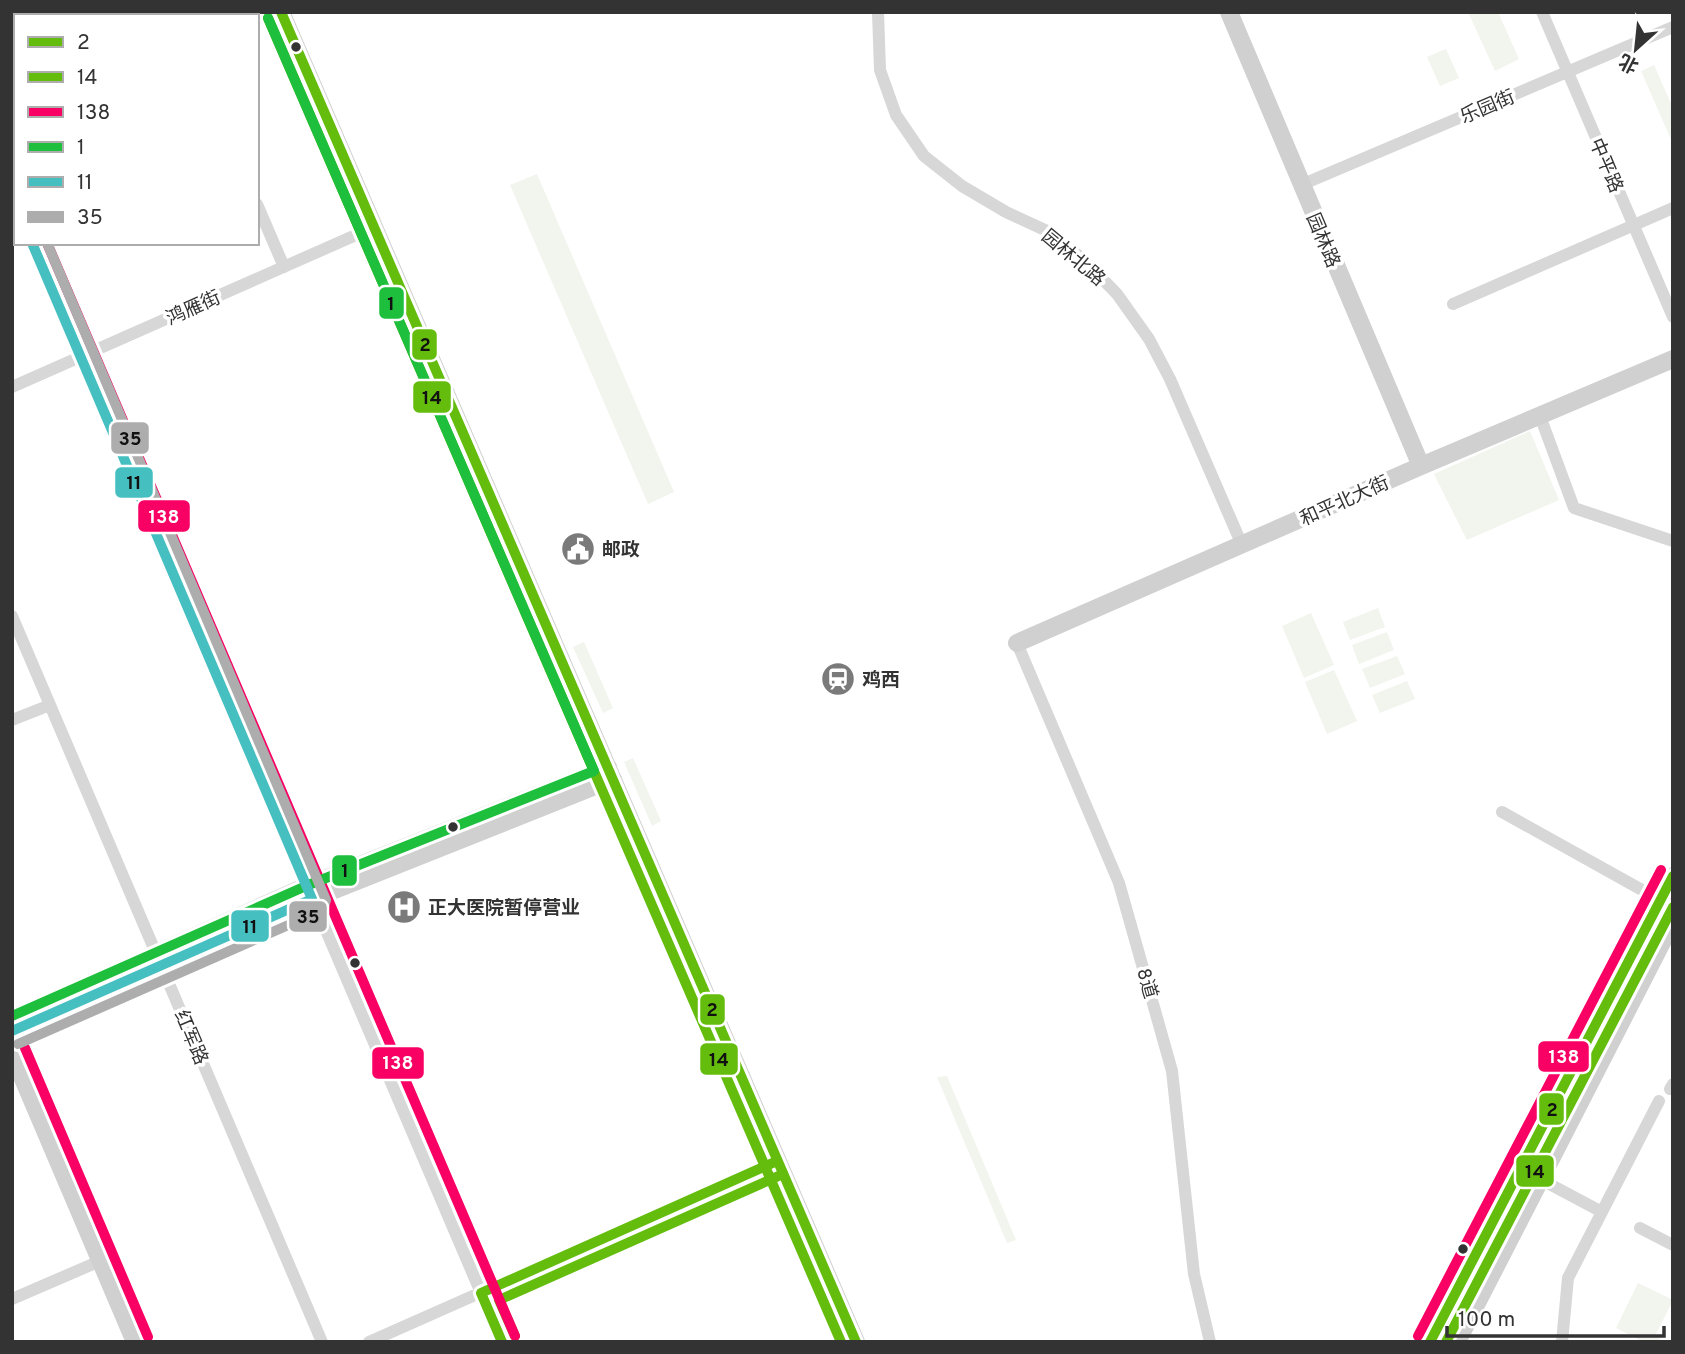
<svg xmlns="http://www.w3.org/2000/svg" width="1685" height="1354" viewBox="0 0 1685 1354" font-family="Overpass,'Noto Sans SC',sans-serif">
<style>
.green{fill:#f1f5ed}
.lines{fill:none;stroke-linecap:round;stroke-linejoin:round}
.street{stroke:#d7d7d7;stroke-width:12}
.secondary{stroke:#d0d0d0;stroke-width:18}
.bus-1-casing{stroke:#fff;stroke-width:16}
.bus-2-casing{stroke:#fff;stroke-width:16}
.bus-3-casing{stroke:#fff;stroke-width:16}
.bus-4-casing{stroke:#fff;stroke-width:16}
.bus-5-casing{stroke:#fff;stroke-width:16}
.bus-6-casing{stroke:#fff;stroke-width:16}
.bus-1{stroke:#64bd0d;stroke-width:10}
.bus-2{stroke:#64bd0d;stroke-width:10}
.bus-3{stroke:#f90164;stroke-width:10}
.bus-4{stroke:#1dbf3d;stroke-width:10}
.bus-5{stroke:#46bfc1;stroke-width:10}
.bus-6{stroke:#adadad;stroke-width:10}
.bus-dot{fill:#333;stroke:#fff;stroke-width:2.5}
.labels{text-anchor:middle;stroke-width:7;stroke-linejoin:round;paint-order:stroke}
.street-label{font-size:19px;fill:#333;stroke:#fff}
.poi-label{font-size:19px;font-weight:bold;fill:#333;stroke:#fff;text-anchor:start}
.line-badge{stroke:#fff;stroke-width:2.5}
.badge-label{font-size:19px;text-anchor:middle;font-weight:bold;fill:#fff}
.pale-badge-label{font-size:19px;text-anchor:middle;font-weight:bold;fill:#111}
</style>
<rect width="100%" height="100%" fill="#fff"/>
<!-- green -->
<path class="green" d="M 1468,12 L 1498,12 L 1519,59 L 1495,71 Z
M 1446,49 L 1459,78 L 1440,86 L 1427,57 Z
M 1654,65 L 1673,108 L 1673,144 L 1641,71 Z
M 537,174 L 674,492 L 648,504 L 510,185 Z
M 1530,431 L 1559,500 L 1467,540 L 1434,474 Z
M 1378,608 L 1385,627 L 1350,640 L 1343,622 Z
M 1311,613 L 1334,665 L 1304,678 L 1282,626 Z
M 1387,632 L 1394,650 L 1359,664 L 1352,645 Z
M 584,642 L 613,708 L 603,713 L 573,647 Z
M 1397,656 L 1405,674 L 1370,688 L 1362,669 Z
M 1334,670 L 1357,721 L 1327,734 L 1305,682 Z
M 1407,681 L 1415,699 L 1380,713 L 1372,695 Z
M 633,758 L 661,821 L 652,826 L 624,762 Z
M 947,1076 L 1016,1240 L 1007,1243 L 937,1077 Z
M 1638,1283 L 1673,1300 L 1655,1336 L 1665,1342 L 1644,1342 L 1616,1328 Z"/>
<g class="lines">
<!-- street -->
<path class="street" d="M 174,12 L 176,16
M 878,12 L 880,70 L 896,115 L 924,156 L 962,186 L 1006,212 L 1047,231 L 1084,260 L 1117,294 L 1149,339 L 1170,379 L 1242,545
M 1542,12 L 1673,317
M 153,16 L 162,12
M 12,75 L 16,73
M 1301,185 L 1673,27
M 12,197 L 16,205
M 257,204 L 284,267
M 32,243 L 502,1342
M 1453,304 L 1673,208
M 12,387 L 374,227
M 1540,416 L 1574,508 L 1673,541
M 12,616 L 322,1342
M 1017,643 L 1119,883 L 1172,1071 L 1194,1274 L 1210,1342
M 12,720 L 50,705
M 1502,812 L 1660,900
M 1670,1089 L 1673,1084
M 1540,1179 L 1602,1212
M 1640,1228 L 1673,1245
M 12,1299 L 100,1261
M 369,1342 L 777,1161
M 1562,1342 L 1568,1278 L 1659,1101"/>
<!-- secondary -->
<path class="secondary" d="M 281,12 L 856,1342
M 1229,12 L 1421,466
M 1017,643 L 1421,466 L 1673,359
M 12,1018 L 307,886 L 608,767
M 12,1031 L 312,899 L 613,779
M 12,1053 L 135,1342
M 1430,1342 L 1673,876
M 1457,1342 L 1673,921"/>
<!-- bus-1 casing -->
<g class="bus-1-casing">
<path id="bus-1" d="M 281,12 L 856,1342
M 502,1342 L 481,1293 L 777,1161
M 1430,1342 L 1673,876"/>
</g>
<!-- bus-2 casing -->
<g class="bus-2-casing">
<path id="bus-2" d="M 268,18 L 841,1342
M 515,1336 L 499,1300 L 783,1174
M 1446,1342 L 1673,907"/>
</g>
<!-- bus-3 casing -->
<g class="bus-3-casing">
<path id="bus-3" d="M 47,243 L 515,1336
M 25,1048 L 148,1337
M 1418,1336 L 1661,870"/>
</g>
<!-- bus-4 casing -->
<g class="bus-4-casing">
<path id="bus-4" d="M 12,1016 L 306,886 L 594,771 L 268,18"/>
</g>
<!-- bus-5 casing -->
<g class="bus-5-casing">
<path id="bus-5" d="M 12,1031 L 312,899 L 32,243"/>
</g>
<!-- bus-6 casing -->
<g class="bus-6-casing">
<path id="bus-6" d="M 18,1044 L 318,912 L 324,907 L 326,900 L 47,243"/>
</g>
<!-- bus-1 -->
<use href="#bus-1" class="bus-1"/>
<!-- bus-2 -->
<use href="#bus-2" class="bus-2"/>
<!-- bus-3 -->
<use href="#bus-3" class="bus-3"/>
<!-- bus-4 -->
<use href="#bus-4" class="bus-4"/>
<!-- bus-5 -->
<use href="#bus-5" class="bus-5"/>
<!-- bus-6 -->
<use href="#bus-6" class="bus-6"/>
</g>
<!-- icons -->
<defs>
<g id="civic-disc" transform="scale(1.75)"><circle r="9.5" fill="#7a7a7a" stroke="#fff"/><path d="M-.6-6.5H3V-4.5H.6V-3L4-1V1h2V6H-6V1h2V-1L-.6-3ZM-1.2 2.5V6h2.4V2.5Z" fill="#fff"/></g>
<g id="station-disc" transform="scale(1.75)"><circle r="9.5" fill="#7a7a7a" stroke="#fff"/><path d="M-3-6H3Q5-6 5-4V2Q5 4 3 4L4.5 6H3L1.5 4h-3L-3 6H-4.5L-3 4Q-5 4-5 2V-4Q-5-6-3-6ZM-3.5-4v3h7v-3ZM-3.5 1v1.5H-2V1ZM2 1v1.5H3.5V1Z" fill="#fff"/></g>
<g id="hospital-disc" transform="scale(1.75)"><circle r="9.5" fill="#7a7a7a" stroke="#fff"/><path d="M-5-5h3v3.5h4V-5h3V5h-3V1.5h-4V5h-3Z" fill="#fff"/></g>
</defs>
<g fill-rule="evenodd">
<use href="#civic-disc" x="578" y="549"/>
<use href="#station-disc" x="838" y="679"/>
<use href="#hospital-disc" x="404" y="907"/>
</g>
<!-- markers -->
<g class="bus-dot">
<circle cx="296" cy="47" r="6"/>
<circle cx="453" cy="827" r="6"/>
<circle cx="355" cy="963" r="6"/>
<circle cx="1463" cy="1249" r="6"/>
</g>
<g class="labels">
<!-- street labels -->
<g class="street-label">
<text transform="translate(1487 106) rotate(-23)" y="7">乐园街</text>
<text transform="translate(1607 165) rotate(67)" y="7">中平路</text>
<text transform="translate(1324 240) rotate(67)" y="7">园林路</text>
<text transform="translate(1074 257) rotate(40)" y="7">园林北路</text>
<text transform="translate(193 307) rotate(-24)" y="7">鸿雁街</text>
<text transform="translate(1344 500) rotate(-24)" y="7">和平北大街</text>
<text transform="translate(1148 983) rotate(74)" y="7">8道</text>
<text transform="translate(192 1037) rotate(67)" y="7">红军路</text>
</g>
<!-- poi labels -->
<g class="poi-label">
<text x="602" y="556">邮政</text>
<text x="862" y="686">鸡西</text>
<text x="428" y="914">正大医院暂停营业</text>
</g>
</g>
<g class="line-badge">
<rect x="378" y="286" width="27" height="34" rx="7" fill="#1dbf3d"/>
<rect x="411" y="328" width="27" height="33" rx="7" fill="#64bd0d"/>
<rect x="412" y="380" width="40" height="34" rx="7" fill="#64bd0d"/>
<rect x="110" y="421" width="40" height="34" rx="7" fill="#adadad"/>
<rect x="114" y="466" width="40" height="33" rx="7" fill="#46bfc1"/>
<rect x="137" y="499" width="54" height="34" rx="7" fill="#f90164"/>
<rect x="331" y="854" width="27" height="33" rx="7" fill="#1dbf3d"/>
<rect x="288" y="900" width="40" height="33" rx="7" fill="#adadad"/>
<rect x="230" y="909" width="40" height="34" rx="7" fill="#46bfc1"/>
<rect x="699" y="993" width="27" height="33" rx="7" fill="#64bd0d"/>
<rect x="1537" y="1040" width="53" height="33" rx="7" fill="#f90164"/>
<rect x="699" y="1042" width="40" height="34" rx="7" fill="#64bd0d"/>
<rect x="371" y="1046" width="54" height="34" rx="7" fill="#f90164"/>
<rect x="1538" y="1092" width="27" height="34" rx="7" fill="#64bd0d"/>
<rect x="1515" y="1154" width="40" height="34" rx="7" fill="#64bd0d"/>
</g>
<g class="badge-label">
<text x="164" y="523">138</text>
<text x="1564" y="1063">138</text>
<text x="398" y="1069">138</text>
</g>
<g class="pale-badge-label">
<text x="391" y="310">1</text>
<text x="425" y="351">2</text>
<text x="432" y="404">14</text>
<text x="130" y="445">35</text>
<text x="134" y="489">11</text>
<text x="345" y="877">1</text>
<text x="308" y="923">35</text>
<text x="250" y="933">11</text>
<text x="712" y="1016">2</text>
<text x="719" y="1066">14</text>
<text x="1552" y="1116">2</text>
<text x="1535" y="1178">14</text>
</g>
<!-- border -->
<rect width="1685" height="1354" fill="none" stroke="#333333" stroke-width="28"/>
<!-- legend -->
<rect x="14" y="14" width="245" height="231" fill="#ffffff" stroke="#adadad" stroke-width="2"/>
<rect x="28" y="37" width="35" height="10" fill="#64bd0d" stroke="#adadad" stroke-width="2"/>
<text x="77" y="49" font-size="21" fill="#333333">2</text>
<rect x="28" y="72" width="35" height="10" fill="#64bd0d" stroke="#adadad" stroke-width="2"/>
<text x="77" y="84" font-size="21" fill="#333333">14</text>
<rect x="28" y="107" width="35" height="10" fill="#f90164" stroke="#adadad" stroke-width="2"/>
<text x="77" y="119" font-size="21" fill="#333333">138</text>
<rect x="28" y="142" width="35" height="10" fill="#1dbf3d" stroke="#adadad" stroke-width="2"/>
<text x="77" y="154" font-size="21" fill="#333333">1</text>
<rect x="28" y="177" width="35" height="10" fill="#46bfc1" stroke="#adadad" stroke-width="2"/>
<text x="77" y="189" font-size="21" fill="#333333">11</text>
<rect x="28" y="212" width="35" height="10" fill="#adadad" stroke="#adadad" stroke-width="2"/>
<text x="77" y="224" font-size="21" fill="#333333">35</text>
<!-- north arrow -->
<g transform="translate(1636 49) rotate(207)" stroke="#ffffff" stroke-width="5" paint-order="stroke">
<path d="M0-5L12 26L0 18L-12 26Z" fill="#333333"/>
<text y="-10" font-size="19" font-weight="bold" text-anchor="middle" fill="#333333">北</text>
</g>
<!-- scale -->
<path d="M1447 1326v10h217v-10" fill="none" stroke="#333333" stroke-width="3.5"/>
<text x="1458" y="1326" font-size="21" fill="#333333" stroke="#ffffff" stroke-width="5" paint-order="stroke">100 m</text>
</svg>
